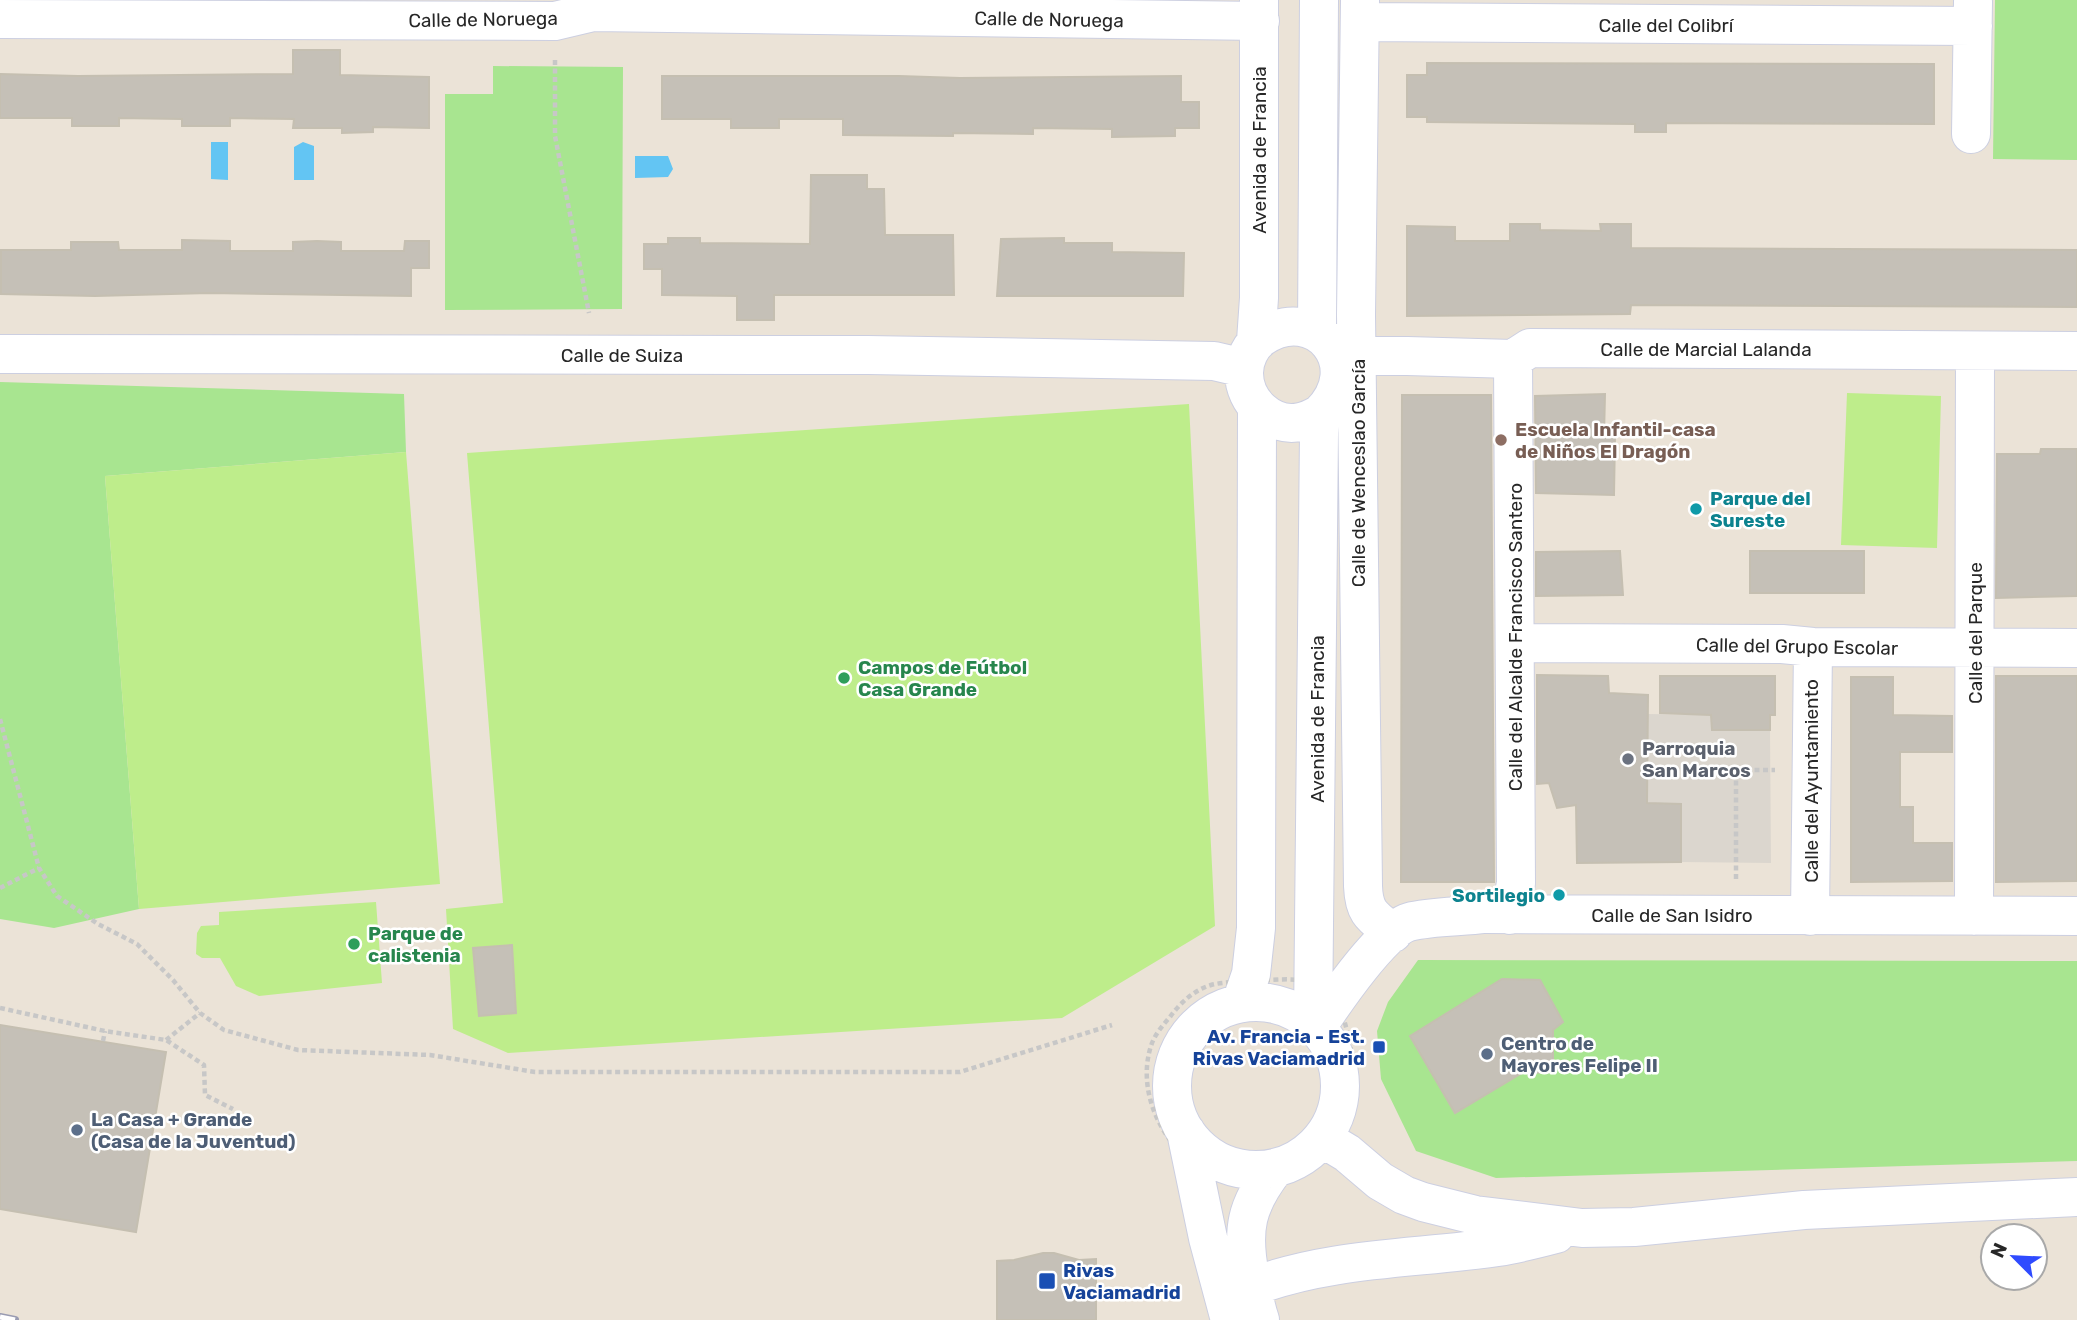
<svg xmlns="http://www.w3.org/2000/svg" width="2077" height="1320" viewBox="0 0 2077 1320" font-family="Rubik,sans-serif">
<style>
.green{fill:#a8e590}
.pitch{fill:#beed8b}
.plaza{fill:#dbd6ce}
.water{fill:#63c5f3}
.building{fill:#c5c0b7;stroke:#c5bfb1;stroke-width:2}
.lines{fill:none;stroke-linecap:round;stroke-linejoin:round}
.minor-casing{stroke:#cccfe1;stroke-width:40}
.path{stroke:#c7c7c7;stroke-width:4.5;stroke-dasharray:5 3.5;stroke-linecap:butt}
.minor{stroke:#fff;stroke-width:38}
.rail-casing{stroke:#9a9cb2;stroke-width:8}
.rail{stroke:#fff;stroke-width:5;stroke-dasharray:16;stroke-linecap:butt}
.education-dot{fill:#8d6e63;stroke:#fff;stroke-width:2.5}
.culture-dot{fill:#0f9aa8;stroke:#fff;stroke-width:2.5}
.leisure-dot{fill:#2e9e5b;stroke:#fff;stroke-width:2.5}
.worship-dot{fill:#6b7280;stroke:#fff;stroke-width:2.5}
.transit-dot{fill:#1a4fb4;stroke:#fff;stroke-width:2.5}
.service-dot{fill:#5c6f8a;stroke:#fff;stroke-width:2.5}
.labels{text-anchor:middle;stroke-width:5;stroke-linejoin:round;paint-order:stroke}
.street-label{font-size:19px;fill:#272727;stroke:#fff}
.education-label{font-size:19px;font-weight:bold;fill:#785e54;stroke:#fff;text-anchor:start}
.culture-label{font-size:19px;font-weight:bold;fill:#0d838f;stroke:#fff;text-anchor:start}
.leisure-label{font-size:19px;font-weight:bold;fill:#27864d;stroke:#fff;text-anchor:start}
.worship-label{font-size:19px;font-weight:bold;fill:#5b616d;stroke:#fff;text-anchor:start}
.transit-label{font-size:19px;font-weight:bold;fill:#164399;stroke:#fff;text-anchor:end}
.service-label{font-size:19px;font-weight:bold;fill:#4e5e75;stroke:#fff;text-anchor:start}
</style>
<rect width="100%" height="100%" fill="#ebe3d7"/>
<!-- green -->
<path class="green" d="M 1995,0 L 2077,0 L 2077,160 L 1993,159 Z
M 493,66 L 623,67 L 622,309 L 445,310 L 445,94 L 493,94 Z
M 0,382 L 404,394 L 406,452 L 105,476 L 139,909 L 54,928 L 0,919 Z
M 1418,960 L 2077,961 L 2077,1161 L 1496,1178 L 1416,1151 L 1381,1079 L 1377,1031 L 1388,1002 Z"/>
<!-- pitch -->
<path class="pitch" d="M 1847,393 L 1941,396 L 1937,548 L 1841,545 Z
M 1189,404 L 1215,926 L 1062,1018 L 508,1053 L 453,1029 L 446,909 L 503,903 L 467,453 Z
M 406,452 L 440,884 L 139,909 L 105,476 Z
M 376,902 L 382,983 L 259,996 L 236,986 L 220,958 L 202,958 L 196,954 L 197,933 L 201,926 L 219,925 L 219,912 Z"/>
<!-- plaza -->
<path class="plaza" d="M 1648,714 L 1711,715 L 1712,730 L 1770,730 L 1771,863 L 1681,862 L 1681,804 L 1647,804 Z"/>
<!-- water -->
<path class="water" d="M 211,142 L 228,142 L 228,180 L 211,179 Z
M 303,142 L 314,146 L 314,180 L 294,180 L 294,147 Z
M 635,156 L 668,156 L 673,169 L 668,177 L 635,178 Z"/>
<!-- building -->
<path class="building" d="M 293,50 L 340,50 L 340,75 L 429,77 L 429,128 L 373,127 L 373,132 L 342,133 L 342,128 L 293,128 L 294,119 L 230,118 L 230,126 L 182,126 L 182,119 L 119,118 L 119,126 L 72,126 L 72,118 L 0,118 L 0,74 L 78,76 L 293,74 Z
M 1427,63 L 1934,64 L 1934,124 L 1666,123 L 1666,132 L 1635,132 L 1635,124 L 1427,122 L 1427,117 L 1407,117 L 1407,75 L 1427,75 Z
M 662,76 L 899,76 L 960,78 L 1181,76 L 1181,102 L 1199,102 L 1199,128 L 1175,128 L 1175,136 L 1112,137 L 1112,129 L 1033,128 L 1033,134 L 953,133 L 953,136 L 843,135 L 843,119 L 779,119 L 779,128 L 731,128 L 731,119 L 662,119 Z
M 811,175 L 867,175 L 867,189 L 884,189 L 885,235 L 953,235 L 954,295 L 774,295 L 774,320 L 737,320 L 737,296 L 662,295 L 662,269 L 644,269 L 644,244 L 668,244 L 668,238 L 700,238 L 700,243 L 810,244 Z
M 1510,224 L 1540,224 L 1540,230 L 1601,231 L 1600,224 L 1631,224 L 1631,248 L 2077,250 L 2077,307 L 1631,305 L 1630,314 L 1407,316 L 1407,226 L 1455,227 L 1455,241 L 1510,241 Z
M 1064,238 L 1064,243 L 1112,243 L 1112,252 L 1184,253 L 1183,296 L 997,296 L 1001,239 Z
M 182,240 L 230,241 L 230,251 L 293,251 L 293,242 L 317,241 L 341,242 L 341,251 L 404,251 L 405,241 L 429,241 L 429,268 L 411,268 L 411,296 L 209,293 L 95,296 L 1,294 L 1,250 L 71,250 L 71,242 L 118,242 L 119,250 L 182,250 Z
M 1605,394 L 1604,436 L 1615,436 L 1614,495 L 1536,493 L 1535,396 Z
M 1402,395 L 1491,395 L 1494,882 L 1401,882 Z
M 2041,449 L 2077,449 L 2077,596 L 1996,598 L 1997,454 L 2040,454 Z
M 1620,551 L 1623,595 L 1536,596 L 1536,552 Z
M 1750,551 L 1864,551 L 1864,593 L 1750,593 Z
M 1537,675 L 1608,676 L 1609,693 L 1648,695 L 1647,803 L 1681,804 L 1681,862 L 1577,863 L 1576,805 L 1557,808 L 1549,783 L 1537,784 Z
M 1660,676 L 1775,676 L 1775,715 L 1770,715 L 1770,730 L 1712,730 L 1711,715 L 1660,713 Z
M 1996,676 L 2077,676 L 2077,881 L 1996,882 Z
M 1851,677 L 1893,677 L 1893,715 L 1952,716 L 1952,752 L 1900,752 L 1900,807 L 1913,807 L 1913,843 L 1952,843 L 1952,881 L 1851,882 Z
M 512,945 L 516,1013 L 479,1016 L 473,948 Z
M 1502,979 L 1540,980 L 1563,1022 L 1553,1030 L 1553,1072 L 1522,1073 L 1455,1113 L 1410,1036 Z
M 0,1025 L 166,1052 L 136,1232 L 0,1209 Z
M 1043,1253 L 1054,1253 L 1079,1260 L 1096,1259 L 1096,1320 L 997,1320 L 997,1261 L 1014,1260 Z"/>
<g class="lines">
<!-- minor casing -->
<g class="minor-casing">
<path id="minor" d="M 1360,0 L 1356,315 L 1363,886 C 1364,914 1373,917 1393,933
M 0,19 L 555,21 L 593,12 L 1260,21
M 1360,22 L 1973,26
M 1971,134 L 1973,2
M 1317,332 L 1319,0
M 1256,341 L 1259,298 L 1259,0
M 0,354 L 868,355 L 1214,361 L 1244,368
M 1338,359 L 1358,356 L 1407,356 L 1513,359 L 1530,348 L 2077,351
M 1516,643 L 1782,644 L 1813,647 L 2077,648
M 1510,915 L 1516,883 L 1513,359
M 1810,916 L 1813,647
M 1974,916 L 1975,351
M1172 1086a84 84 0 1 1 168 0a84 84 0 1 1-168 0Z
M 1241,1003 L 1251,974 L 1256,928 L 1257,409
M 1313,1024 L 1319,433 L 1320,414 C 1370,365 1315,301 1262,337 C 1251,345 1244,359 1244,373 C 1244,402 1271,428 1300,422 C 1307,421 1314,417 1320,414
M 1317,1027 C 1333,1003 1383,929 1409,922 C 1431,916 1461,917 1485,914 L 2077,916
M 1186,1132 L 1208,1238 L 1230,1320
M 1322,1138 L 1347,1153 L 1380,1181 L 1404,1195 L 1423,1202 L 1475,1215 L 1582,1228 L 1634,1227 L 1804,1210 L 2077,1197
M 1252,1287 C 1330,1257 1416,1259 1498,1247 C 1517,1244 1537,1239 1556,1234
M 1260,1320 C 1255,1306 1253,1291 1250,1276 C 1241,1230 1246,1205 1275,1168"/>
</g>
<!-- path -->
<path class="path" d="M 555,60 L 555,136 L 589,313
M 0,719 L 39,868 L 57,896 L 98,924 L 137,944 L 173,980 L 200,1013 L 224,1030 L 298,1050 L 430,1055 L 535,1072 L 960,1072 L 1112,1025
M 1736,879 L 1736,770 L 1775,770
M 0,888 L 39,868
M 1248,981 C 1271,981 1306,974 1326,989 C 1339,999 1343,1015 1347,1031 C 1353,1055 1357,1085 1350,1110 C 1339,1148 1299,1180 1260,1184 C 1190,1191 1128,1109 1152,1043 C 1156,1033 1163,1025 1170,1017 C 1180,1003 1194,990 1211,985 C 1222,982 1236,982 1248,981 Z
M 0,1008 L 105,1031 L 166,1040 L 204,1065 L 205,1095 L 233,1109
M 166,1040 L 200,1013
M 103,1041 L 105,1031"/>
<!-- minor -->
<use href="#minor" class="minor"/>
<!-- rail casing -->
<g class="rail-casing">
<path id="rail" d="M 0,1317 L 15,1320"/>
</g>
<!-- rail -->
<use href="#rail" class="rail"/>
</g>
<!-- markers -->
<circle class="education-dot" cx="1501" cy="440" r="7"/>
<g class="culture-dot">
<circle cx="1696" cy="509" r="7"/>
<circle cx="1559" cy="895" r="7"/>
</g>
<g class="leisure-dot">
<circle cx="844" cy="678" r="7"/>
<circle cx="354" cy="944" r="7"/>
</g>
<circle class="worship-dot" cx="1628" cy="759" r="7"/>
<g class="transit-dot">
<rect x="1372" y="1040" width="14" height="14" rx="3.5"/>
<rect x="1038" y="1272" width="18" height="18" rx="3.5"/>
</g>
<g class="service-dot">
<circle cx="1487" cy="1054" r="7"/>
<circle cx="77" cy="1130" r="7"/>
</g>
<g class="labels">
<!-- street labels -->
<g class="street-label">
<text transform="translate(483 19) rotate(-1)" y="7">Calle de Noruega</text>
<text transform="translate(1049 19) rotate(1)" y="7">Calle de Noruega</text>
<text x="1666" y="32">Calle del Colibrí</text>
<text transform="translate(1259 150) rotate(-90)" y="7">Avenida de Francia</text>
<text x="1706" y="356">Calle de Marcial Lalanda</text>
<text x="622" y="362">Calle de Suiza</text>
<text transform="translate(1358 473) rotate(-90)" y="7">Calle de Wenceslao García</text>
<text transform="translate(1975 633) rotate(-90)" y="7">Calle del Parque</text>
<text transform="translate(1515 637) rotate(-90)" y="7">Calle del Alcalde Francisco Santero</text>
<text transform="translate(1797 646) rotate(1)" y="7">Calle del Grupo Escolar</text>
<text transform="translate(1317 719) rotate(-90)" y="7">Avenida de Francia</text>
<text transform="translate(1811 781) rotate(-90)" y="7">Calle del Ayuntamiento</text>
<text x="1672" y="922">Calle de San Isidro</text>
</g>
<!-- education labels -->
<g class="education-label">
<text x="1515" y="436">Escuela Infantil-casa<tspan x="1515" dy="22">de Niños El Dragón</tspan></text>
</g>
<!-- culture labels -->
<g class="culture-label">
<text x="1710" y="505">Parque del<tspan x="1710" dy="22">Sureste</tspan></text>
<text x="1545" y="902" text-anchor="end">Sortilegio</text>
</g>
<!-- leisure labels -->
<g class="leisure-label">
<text x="858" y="674">Campos de Fútbol<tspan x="858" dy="22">Casa Grande</tspan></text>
<text x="368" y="940">Parque de<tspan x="368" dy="22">calistenia</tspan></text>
</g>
<!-- worship labels -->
<g class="worship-label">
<text x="1642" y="755">Parroquia<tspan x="1642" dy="22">San Marcos</tspan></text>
</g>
<!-- transit labels -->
<g class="transit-label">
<text x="1365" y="1043">Av. Francia - Est.<tspan x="1365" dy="22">Rivas Vaciamadrid</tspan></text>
<text x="1063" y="1277" text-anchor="start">Rivas<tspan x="1063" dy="22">Vaciamadrid</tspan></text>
</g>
<!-- service labels -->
<g class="service-label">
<text x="1501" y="1050">Centro de<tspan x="1501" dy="22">Mayores Felipe II</tspan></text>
<text x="91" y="1126">La Casa + Grande<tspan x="91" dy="22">(Casa de la Juventud)</tspan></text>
</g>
</g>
<!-- north arrow -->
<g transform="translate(2014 1257) rotate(294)"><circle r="33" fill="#ffffff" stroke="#a9a9a9" stroke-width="2"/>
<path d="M0-5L12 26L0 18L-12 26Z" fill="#2f4bff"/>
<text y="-10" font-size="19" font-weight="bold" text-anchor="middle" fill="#272727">N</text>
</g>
</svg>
